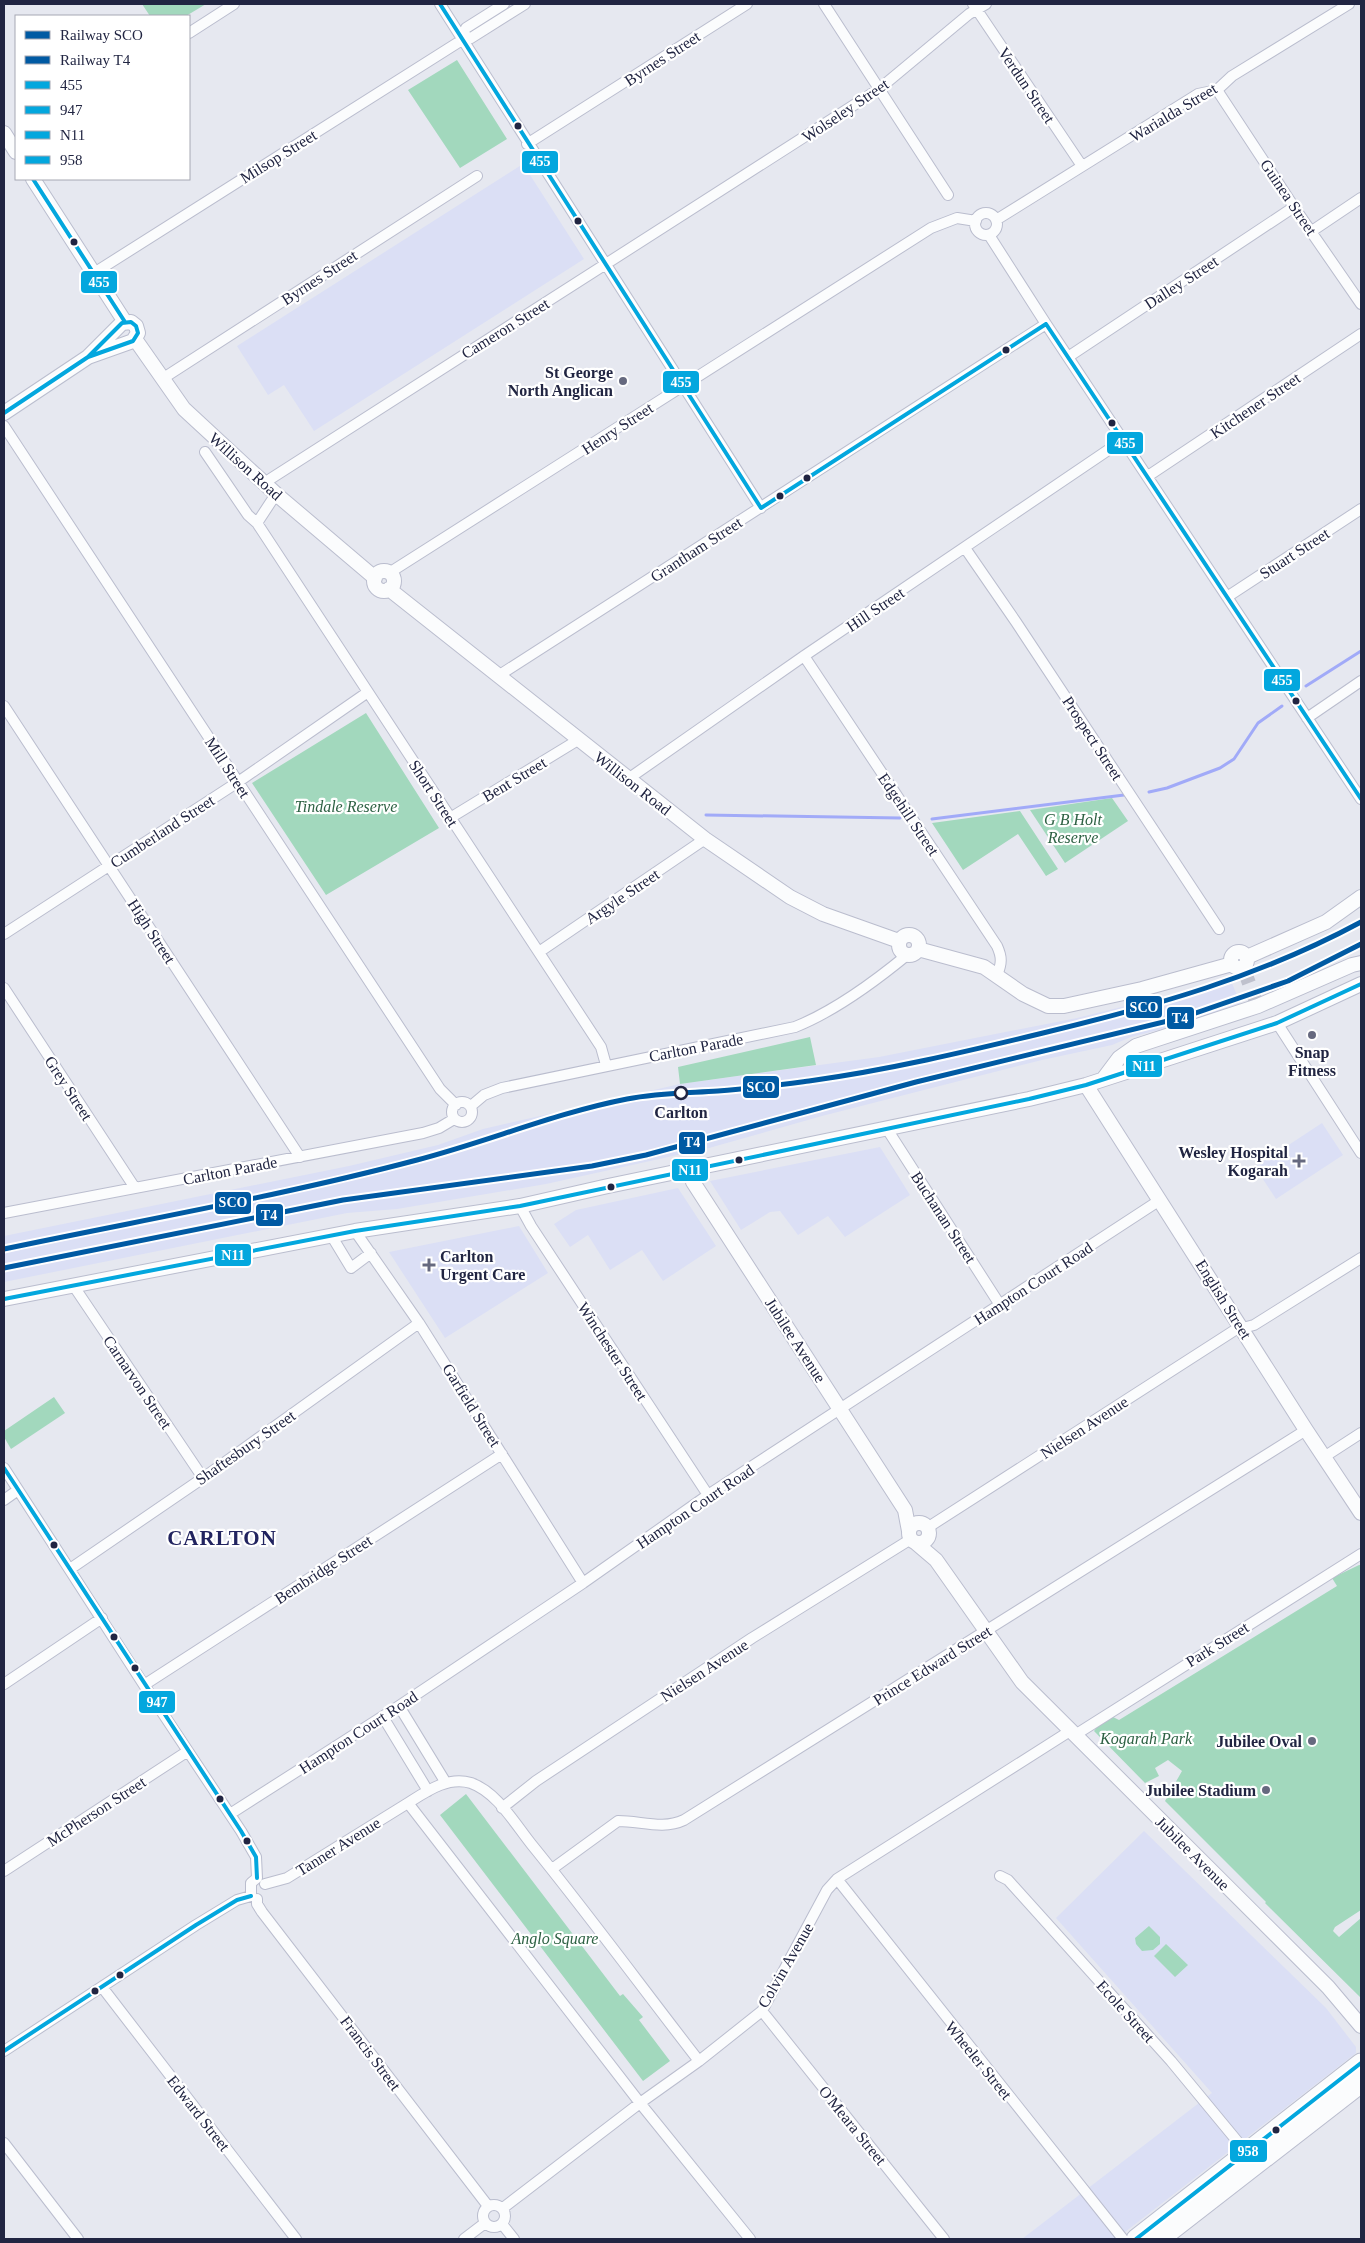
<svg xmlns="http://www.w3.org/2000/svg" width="1365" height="2243" viewBox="0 0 1365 2243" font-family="Georgia,serif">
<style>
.built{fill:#dbdff5}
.green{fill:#a2d8bd}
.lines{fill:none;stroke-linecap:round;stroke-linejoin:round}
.stream{stroke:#a1aaf8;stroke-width:3}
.secondary-tunnel{stroke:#bfc1cd;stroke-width:14;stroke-dasharray:14 7;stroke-linecap:butt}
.street-casing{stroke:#babdce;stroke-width:12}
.secondary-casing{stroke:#babdce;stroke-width:16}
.highway-casing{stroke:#babdce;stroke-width:21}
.street{stroke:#fbfcfd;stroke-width:10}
.secondary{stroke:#fbfcfd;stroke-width:14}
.highway{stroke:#fbfcfd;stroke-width:19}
.bus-1-casing{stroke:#fff;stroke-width:8}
.bus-2-casing{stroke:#fff;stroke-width:8}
.bus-3-casing{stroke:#fff;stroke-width:8}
.bus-4-casing{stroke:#fff;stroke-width:8}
.bus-1{stroke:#03a7de;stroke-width:4}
.bus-2{stroke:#03a7de;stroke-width:4}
.bus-3{stroke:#03a7de;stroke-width:4}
.bus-4{stroke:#03a7de;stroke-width:4}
.rail-1-casing{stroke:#fff;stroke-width:9}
.rail-2-casing{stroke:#fff;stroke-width:9}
.rail-1{stroke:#005aa3;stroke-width:5}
.rail-2{stroke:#005aa3;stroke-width:5}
.bus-dot{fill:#212542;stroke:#fff;stroke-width:2}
.poi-dot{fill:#66697f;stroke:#fff;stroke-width:2}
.stop-dot{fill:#fff;stroke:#212542;stroke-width:2.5}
.labels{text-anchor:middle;stroke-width:4.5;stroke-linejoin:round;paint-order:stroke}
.street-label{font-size:16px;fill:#212542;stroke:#fff}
.poi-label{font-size:16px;font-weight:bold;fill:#212542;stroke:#fff;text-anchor:end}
.park-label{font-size:16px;font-style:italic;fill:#2d6143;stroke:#fff}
.stop-label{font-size:16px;font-weight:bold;fill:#212542;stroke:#fff}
.district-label{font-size:21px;font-weight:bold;letter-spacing:1px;fill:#21235f;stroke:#fff}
.line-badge{stroke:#fff;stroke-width:2}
.badge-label{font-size:14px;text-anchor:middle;font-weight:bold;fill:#fff}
</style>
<rect width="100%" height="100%" fill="#e6e8f0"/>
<!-- built -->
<path class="built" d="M 523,164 L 584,259 L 314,431 L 284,385 L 268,395 L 237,346 Z
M 1229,976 L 1241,1005 L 1194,1021 L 1131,1037 L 1112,1045 L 1042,1060 L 822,1116 L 709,1148 L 546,1184 L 397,1209 L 347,1213 L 4,1282 L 4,1236 L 349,1166 L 438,1145 L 483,1129 L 680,1084 L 879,1057 L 1077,1018 L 1178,993 Z
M 1322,1123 L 1343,1155 L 1276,1199 L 1255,1167 Z
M 880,1147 L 910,1195 L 845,1237 L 828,1216 L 798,1235 L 780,1211 L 770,1212 L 741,1230 L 710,1181 Z
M 678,1188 L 716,1246 L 663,1281 L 642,1250 L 610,1270 L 588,1235 L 570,1247 L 554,1224 L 576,1210 Z
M 519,1226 L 548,1273 L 445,1338 L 389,1252 Z
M 1144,1831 L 1326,2008 L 1356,2047 L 1356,2053 L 1116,2239 L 1022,2239 L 1212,2093 L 1056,1918 Z"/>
<!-- green -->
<path class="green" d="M 142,4 L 206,4 L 186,16 L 150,16 Z
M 457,60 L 507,139 L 460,168 L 408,90 Z
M 366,713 L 439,828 L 326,895 L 252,783 Z
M 1112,798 L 1128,821 L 1065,863 L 1030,810 Z
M 1020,811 L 1058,869 L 1046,876 L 1018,834 L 963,870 L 932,823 Z
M 810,1037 L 816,1065 L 680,1084 L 678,1067 Z
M 54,1397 L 65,1413 L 11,1449 L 4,1437 L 4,1431 Z
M 1359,1565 L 1361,1565 L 1361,1910 L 1335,1927 L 1333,1931 L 1339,1937 L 1361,1918 L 1361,1998 L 1265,1903 L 1266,1902 L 1165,1801 L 1182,1771 L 1168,1760 L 1155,1768 L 1159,1776 L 1145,1783 L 1094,1731 L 1097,1727 L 1111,1716 L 1119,1720 L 1337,1586 L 1332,1578 Z
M 466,1794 L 620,1996 L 623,1994 L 643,2017 L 639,2020 L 670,2061 L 643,2081 L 440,1815 Z
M 1149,1926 L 1160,1937 L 1160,1944 L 1153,1950 L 1142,1951 L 1136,1944 L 1135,1938 Z
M 1166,1944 L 1188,1965 L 1175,1977 L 1154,1956 Z"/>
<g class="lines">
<!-- stream -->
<path class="stream" d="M 1306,686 L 1361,651
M 1149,792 L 1167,788 L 1220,768 L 1234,759 L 1258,723 L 1282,706
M 706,815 L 900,818
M 932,819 L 1124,795"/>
<!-- secondary-tunnel -->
<path class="secondary-tunnel" d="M 1244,970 L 1255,999"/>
<!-- street casing -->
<g class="street-casing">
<path id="street" d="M 440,4 L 761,508
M 824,4 L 948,195
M 973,4 L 1082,166
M 189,33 L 234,4
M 462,40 L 466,28 L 504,4
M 1217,90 L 1294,207 L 1361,304
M 527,144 L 747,4
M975 224a11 11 0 1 1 22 0a11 11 0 1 1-22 0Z
M 996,220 L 1198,94 L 1217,90 L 1232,76 L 1349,4
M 1312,231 L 1361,198
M 989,235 L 1046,324 L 1361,799
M 94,273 L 462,40 L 471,38 L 525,4
M 1068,357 L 1294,207
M 162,379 L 477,176
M 4,426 L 440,1089 L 456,1105
M 205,452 L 248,515 L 257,523
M 1148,476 L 1361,334
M 264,483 L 879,89 L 969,14 L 986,4
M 276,494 L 257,523 L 601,1047 L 606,1065
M 965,548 L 1016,622 L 1219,929
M 389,573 L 931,228 L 957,218 L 976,221
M 1227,597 L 1361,509
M 804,656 L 997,946 C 1002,957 1002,963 997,975
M 498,676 L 1046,324
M 4,706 L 300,1157
M 1307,718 L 1361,681
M 628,779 L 804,656 L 1123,440
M 450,818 L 578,740
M 4,934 L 238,782 L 368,692
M 539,952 L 705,839
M 4,988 L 135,1188
M 1277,1023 L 1361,1153
M452 1112a10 10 0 1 1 20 0a10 10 0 1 1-20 0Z
M 471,1106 L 484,1095 L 502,1088 L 795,1027 C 835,1011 873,983 907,955
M 887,1129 L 1000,1305
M 520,1206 L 531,1226 L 708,1495
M 4,1213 L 423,1133 L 439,1128 L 454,1119
M 355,1231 L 419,1323 L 583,1583
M 331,1235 L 351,1268 L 371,1253
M 73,1285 L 203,1478
M 1324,1457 L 1361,1433
M 4,1468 L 144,1685 L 241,1831 L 256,1857 L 257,1878
M 4,1500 L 18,1490
M 927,1528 L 1235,1330 L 1254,1325 L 1361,1258
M 70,1569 L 203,1478 L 419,1323
M 4,1684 L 102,1618
M 144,1685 L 502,1454
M 399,1706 L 446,1783
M 383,1717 L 428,1791
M 1075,1735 L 1361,1554
M 502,1808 L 536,1781 L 752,1638 L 911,1539
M 230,1814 L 399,1706 L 583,1583 L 708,1495 L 1160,1200
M 552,1869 L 618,1821 C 641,1821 663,1830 684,1820 L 1306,1430
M 4,1871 L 188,1751
M 1000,1876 L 1008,1880 L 1171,2061 L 1247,2153
M 837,1879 L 1123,2239
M 265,1884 L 287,1878 L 408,1803
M 251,1896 L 251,1883 L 257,1878
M 257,1899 L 257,1904 L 262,1912 L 488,2206
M 102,1987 L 296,2239
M 762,2011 L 944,2239
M 4,2051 L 196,1925 L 237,1900 L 251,1896
M 699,2061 C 643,1989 589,1915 532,1845 C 515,1824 497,1792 471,1783 C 448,1776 427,1791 408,1803 L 640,2103 L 750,2239
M 4,2143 L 78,2239
M483 2216a11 11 0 1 1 22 0a11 11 0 1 1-22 0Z
M 503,2208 L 640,2103 L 699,2061 L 762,2011 L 827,1890 L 837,1879 L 1070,1731
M 502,2224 L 514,2239
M 464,2239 L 485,2223"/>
</g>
<!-- secondary casing -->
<g class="secondary-casing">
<path id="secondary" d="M 4,133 L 16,152
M 33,179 L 125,322
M 135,339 L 184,409 L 276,494 L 375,578
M 4,413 L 88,357 L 122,323 L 131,322 L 136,326 L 138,333 L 133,341 L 88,357
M374 581a10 10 0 1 1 20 0a10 10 0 1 1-20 0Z
M 389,589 L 705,839 L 790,897 L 823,914 L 899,941
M899 945a10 10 0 1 1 20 0a10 10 0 1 1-20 0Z
M 918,949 L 984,967 L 1023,994 L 1048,1006 L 1064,1006 L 1142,989 L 1232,964
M1231 960a8 8 0 1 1 16 0a8 8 0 1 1-16 0Z
M 1247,957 L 1326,922 L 1361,897
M 1104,1078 L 1119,1058 L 1136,1046 L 1258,1006 L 1352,965 L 1361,963
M 1086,1085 L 1306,1430 L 1361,1513
M 689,1169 L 693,1182 L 905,1510 L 909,1531
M 4,1299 L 355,1231 L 520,1206 L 608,1186 L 1029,1099 L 1086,1085 L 1277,1023 L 1361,984
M909 1533a10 10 0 1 1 20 0a10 10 0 1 1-20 0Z
M 916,1543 L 936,1560 L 1022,1682 L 1328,1987 L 1361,2026"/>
</g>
<!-- highway casing -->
<g class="highway-casing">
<path id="highway" d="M 1136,2239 L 1361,2063
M 1160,2239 L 1361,2083"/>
</g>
<!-- street -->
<use href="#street" class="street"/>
<!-- secondary -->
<use href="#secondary" class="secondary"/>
<!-- highway -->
<use href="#highway" class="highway"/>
<!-- bus-1 casing -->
<g class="bus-1-casing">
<path id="bus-1" d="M 440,4 L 761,508
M 33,179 L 125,322
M 131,322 L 136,326 L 138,333 L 133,341 L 88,357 L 122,323 Z
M 1046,324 L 1361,799
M 4,413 L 88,357
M 761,508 L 1046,324"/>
</g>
<!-- bus-2 casing -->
<g class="bus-2-casing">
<path id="bus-2" d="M 4,1468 L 241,1831 L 256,1857 L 257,1878
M 4,2051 L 196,1925 L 237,1900 L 251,1896"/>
</g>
<!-- bus-3 casing -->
<g class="bus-3-casing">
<path id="bus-3" d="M 4,1299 L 355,1231 L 520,1206 L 1029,1099 L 1086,1085 L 1277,1023 L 1361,984"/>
</g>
<!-- bus-4 casing -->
<g class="bus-4-casing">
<path id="bus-4" d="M 1136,2239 L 1361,2063"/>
</g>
<!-- bus-1 -->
<use href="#bus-1" class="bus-1"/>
<!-- bus-2 -->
<use href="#bus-2" class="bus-2"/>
<!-- bus-3 -->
<use href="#bus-3" class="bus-3"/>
<!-- bus-4 -->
<use href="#bus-4" class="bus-4"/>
<!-- rail-1 casing -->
<g class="rail-1-casing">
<path id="rail-1" d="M 4,1249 C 142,1220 281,1196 417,1160 C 487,1142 555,1113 627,1099 C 657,1093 687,1093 718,1091 C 748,1089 778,1085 809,1081 C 888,1070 965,1052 1043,1033 C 1155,1006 1259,977 1361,922"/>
</g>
<!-- rail-2 casing -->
<g class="rail-2-casing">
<path id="rail-2" d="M 4,1268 L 343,1200 L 592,1166 L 646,1155 L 916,1082 L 1184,1017 L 1288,981 L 1361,944"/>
</g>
<!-- rail-1 -->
<use href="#rail-1" class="rail-1"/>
<!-- rail-2 -->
<use href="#rail-2" class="rail-2"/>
</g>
<!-- markers -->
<g class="bus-dot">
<circle cx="518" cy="126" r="4.5"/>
<circle cx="578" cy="221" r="4.5"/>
<circle cx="74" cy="242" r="4.5"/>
<circle cx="1006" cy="350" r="4.5"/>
<circle cx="1112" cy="423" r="4.5"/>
<circle cx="807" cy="478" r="4.5"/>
<circle cx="780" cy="496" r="4.5"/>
<circle cx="1296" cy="701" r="4.5"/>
<circle cx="739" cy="1160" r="4.5"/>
<circle cx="611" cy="1187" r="4.5"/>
<circle cx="54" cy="1545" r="4.5"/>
<circle cx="114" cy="1637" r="4.5"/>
<circle cx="135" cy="1668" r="4.5"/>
<circle cx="220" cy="1799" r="4.5"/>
<circle cx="247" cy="1841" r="4.5"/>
<circle cx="120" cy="1975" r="4.5"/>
<circle cx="95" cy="1991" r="4.5"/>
<circle cx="1276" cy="2130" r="4.5"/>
</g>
<g class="poi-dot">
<circle cx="623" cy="381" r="5"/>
<circle cx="1312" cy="1035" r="5"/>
<path d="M1296.5 1153.5h5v5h5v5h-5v5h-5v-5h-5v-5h5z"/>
<path d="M426.5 1257.5h5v5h5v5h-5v5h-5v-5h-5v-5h5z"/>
<circle cx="1312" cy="1741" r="5"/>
<circle cx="1266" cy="1790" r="5"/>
</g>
<circle class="stop-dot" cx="681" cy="1093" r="6"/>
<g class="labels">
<!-- street labels -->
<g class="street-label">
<text transform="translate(662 58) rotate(-33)" y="6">Byrnes Street</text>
<text transform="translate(1027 85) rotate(56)" y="6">Verdun Street</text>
<text transform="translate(845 110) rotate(-34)" y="6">Wolseley Street</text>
<text transform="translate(1173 112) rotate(-31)" y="6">Warialda Street</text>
<text transform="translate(278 156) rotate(-32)" y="6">Milsop Street</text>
<text transform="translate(1289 197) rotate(56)" y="6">Guinea Street</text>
<text transform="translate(319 277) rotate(-33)" y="6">Byrnes Street</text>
<text transform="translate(1181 282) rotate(-33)" y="6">Dalley Street</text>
<text transform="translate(505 328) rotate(-32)" y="6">Cameron Street</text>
<text transform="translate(1255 405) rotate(-34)" y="6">Kitchener Street</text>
<text transform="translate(617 428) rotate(-33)" y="6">Henry Street</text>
<text transform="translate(246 466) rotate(42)" y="6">Willison Road</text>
<text transform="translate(696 549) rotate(-33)" y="6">Grantham Street</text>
<text transform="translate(1294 553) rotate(-33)" y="6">Stuart Street</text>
<text transform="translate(875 609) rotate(-34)" y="6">Hill Street</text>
<text transform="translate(1093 738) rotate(57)" y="6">Prospect Street</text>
<text transform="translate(228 767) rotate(57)" y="6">Mill Street</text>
<text transform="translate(514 779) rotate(-31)" y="6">Bent Street</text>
<text transform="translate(633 783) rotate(38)" y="6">Willison Road</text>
<text transform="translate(434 793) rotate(57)" y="6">Short Street</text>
<text transform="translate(909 814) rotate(56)" y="6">Edgehill Street</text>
<text transform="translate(162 831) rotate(-33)" y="6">Cumberland Street</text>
<text transform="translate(622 896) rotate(-34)" y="6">Argyle Street</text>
<text transform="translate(152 931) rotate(57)" y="6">High Street</text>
<text transform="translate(696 1047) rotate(-11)" y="6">Carlton Parade</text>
<text transform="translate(69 1088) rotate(57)" y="6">Grey Street</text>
<text transform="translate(230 1170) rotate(-11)" y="6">Carlton Parade</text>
<text transform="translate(944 1217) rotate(57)" y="6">Buchanan Street</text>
<text transform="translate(1033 1283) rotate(-33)" y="6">Hampton Court Road</text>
<text transform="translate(1224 1299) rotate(58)" y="6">English Street</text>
<text transform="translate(796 1340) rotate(57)" y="6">Jubilee Avenue</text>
<text transform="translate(613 1351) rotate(57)" y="6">Winchester Street</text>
<text transform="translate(138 1382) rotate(56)" y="6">Carnarvon Street</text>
<text transform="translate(472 1405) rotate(58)" y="6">Garfield Street</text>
<text transform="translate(1084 1427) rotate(-33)" y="6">Nielsen Avenue</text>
<text transform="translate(245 1447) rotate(-35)" y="6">Shaftesbury Street</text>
<text transform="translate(695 1506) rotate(-34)" y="6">Hampton Court Road</text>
<text transform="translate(323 1569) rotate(-33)" y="6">Bembridge Street</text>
<text transform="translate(1217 1644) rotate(-32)" y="6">Park Street</text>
<text transform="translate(932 1665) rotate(-32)" y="6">Prince Edward Street</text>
<text transform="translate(704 1670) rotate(-33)" y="6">Nielsen Avenue</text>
<text transform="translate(358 1732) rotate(-33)" y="6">Hampton Court Road</text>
<text transform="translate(96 1811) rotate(-33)" y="6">McPherson Street</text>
<text transform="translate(338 1846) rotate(-32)" y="6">Tanner Avenue</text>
<text transform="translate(1193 1853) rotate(45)" y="6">Jubilee Avenue</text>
<text transform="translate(785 1965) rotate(-60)" y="6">Colvin Avenue</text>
<text transform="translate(1126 2011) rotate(48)" y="6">Ecole Street</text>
<text transform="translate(371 2053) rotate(53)" y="6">Francis Street</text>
<text transform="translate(979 2060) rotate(51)" y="6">Wheeler Street</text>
<text transform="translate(199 2113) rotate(52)" y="6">Edward Street</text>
<text transform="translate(853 2125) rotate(51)" y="6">O'Meara Street</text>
</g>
<!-- poi labels -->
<g class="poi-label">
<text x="613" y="378">St George<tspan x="613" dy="18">North Anglican</tspan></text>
<text x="1312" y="1058" text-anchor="middle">Snap<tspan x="1312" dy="18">Fitness</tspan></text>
<text x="1288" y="1158">Wesley Hospital<tspan x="1288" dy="18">Kogarah</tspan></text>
<text x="440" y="1262" text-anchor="start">Carlton<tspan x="440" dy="18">Urgent Care</tspan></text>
<text x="1302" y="1747">Jubilee Oval</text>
<text x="1256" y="1796">Jubilee Stadium</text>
</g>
<!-- park labels -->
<g class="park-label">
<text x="346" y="812">Tindale Reserve</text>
<text x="1073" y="825">G B Holt<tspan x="1073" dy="18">Reserve</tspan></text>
<text x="1146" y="1744">Kogarah Park</text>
<text x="555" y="1944">Anglo Square</text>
</g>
<!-- stop labels -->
<g class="stop-label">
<text x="681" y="1118">Carlton</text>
</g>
<!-- district labels -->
<g class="district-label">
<text x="222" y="1545">CARLTON</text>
</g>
</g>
<g class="line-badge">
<rect x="521" y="150" width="38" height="24" rx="5" fill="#03a7de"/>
<rect x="80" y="270" width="38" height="24" rx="5" fill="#03a7de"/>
<rect x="662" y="370" width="38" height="24" rx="5" fill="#03a7de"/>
<rect x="1106" y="431" width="38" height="24" rx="5" fill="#03a7de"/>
<rect x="1263" y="668" width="38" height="24" rx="5" fill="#03a7de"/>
<rect x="1125" y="995" width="38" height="24" rx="5" fill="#005aa3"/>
<rect x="1166" y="1006" width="29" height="24" rx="5" fill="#005aa3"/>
<rect x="1125" y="1054" width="38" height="24" rx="5" fill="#03a7de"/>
<rect x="742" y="1075" width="38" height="24" rx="5" fill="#005aa3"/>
<rect x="678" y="1131" width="28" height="24" rx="5" fill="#005aa3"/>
<rect x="671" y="1158" width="38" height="24" rx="5" fill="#03a7de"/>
<rect x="214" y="1191" width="38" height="24" rx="5" fill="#005aa3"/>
<rect x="255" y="1203" width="29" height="24" rx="5" fill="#005aa3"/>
<rect x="214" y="1243" width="38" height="24" rx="5" fill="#03a7de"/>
<rect x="138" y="1690" width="38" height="24" rx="5" fill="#03a7de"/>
<rect x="1229" y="2139" width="39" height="24" rx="5" fill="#03a7de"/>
</g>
<g class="badge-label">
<text x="540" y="166">455</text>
<text x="99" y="287">455</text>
<text x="681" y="387">455</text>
<text x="1125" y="448">455</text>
<text x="1282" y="685">455</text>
<text x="1144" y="1012">SCO</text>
<text x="1180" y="1023">T4</text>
<text x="1144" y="1071">N11</text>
<text x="761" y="1092">SCO</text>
<text x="692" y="1147">T4</text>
<text x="690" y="1175">N11</text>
<text x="233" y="1207">SCO</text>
<text x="269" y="1220">T4</text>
<text x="233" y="1260">N11</text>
<text x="157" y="1707">947</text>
<text x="1248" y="2156">958</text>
</g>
<!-- border -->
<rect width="1365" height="2243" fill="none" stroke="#212542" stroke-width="10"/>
<!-- legend -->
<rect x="15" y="15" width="175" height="165" fill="#ffffff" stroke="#a6a8b3"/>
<rect x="25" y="31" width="25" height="8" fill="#005aa3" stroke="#a6a8b3"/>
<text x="60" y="40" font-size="15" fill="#212542">Railway SCO</text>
<rect x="25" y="56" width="25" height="8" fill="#005aa3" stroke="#a6a8b3"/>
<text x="60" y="65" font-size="15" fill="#212542">Railway T4</text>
<rect x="25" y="81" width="25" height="8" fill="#03a7de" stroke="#a6a8b3"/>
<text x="60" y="90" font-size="15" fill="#212542">455</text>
<rect x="25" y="106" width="25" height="8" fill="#03a7de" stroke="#a6a8b3"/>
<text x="60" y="115" font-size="15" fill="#212542">947</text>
<rect x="25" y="131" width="25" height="8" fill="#03a7de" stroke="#a6a8b3"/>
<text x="60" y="140" font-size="15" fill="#212542">N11</text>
<rect x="25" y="156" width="25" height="8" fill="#03a7de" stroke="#a6a8b3"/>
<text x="60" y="165" font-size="15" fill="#212542">958</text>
</svg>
